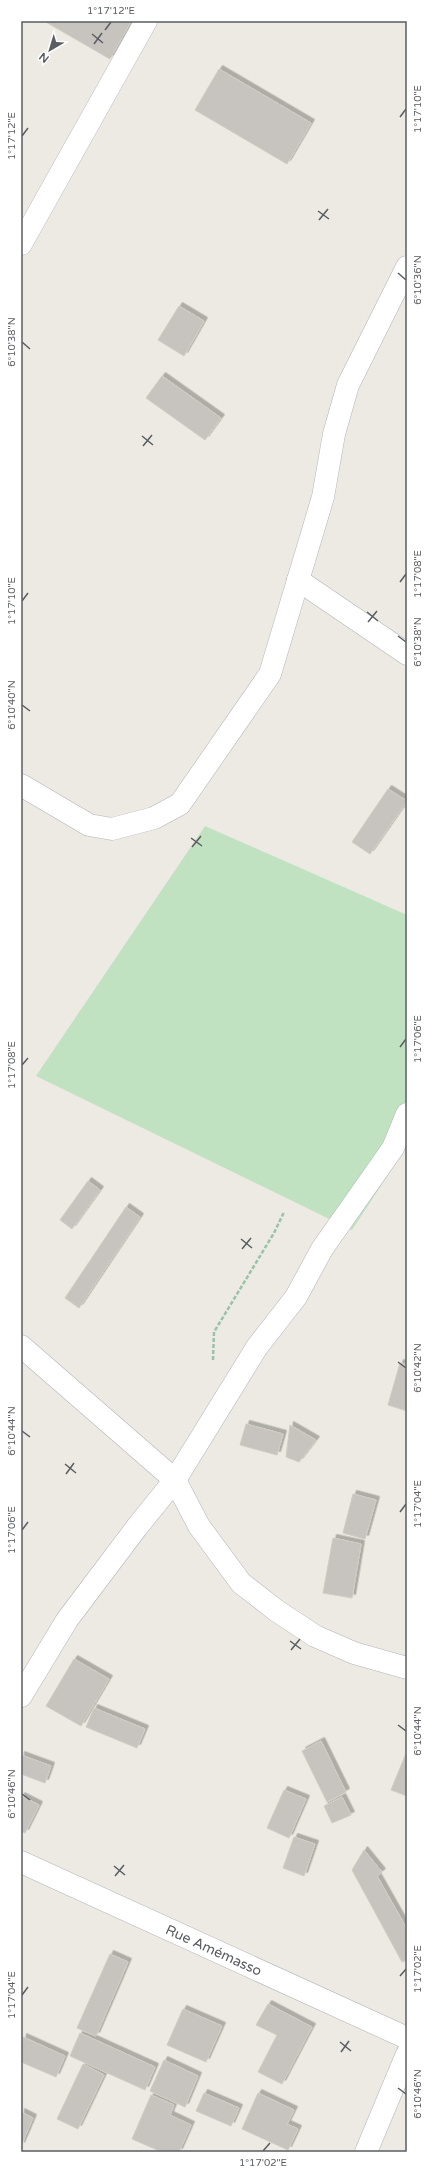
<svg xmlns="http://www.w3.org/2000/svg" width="428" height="2173" viewBox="0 0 428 2173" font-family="'Varela Round',sans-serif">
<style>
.green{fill:#c0e2c1}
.building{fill:#c7c4c0;stroke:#d0ccc1;filter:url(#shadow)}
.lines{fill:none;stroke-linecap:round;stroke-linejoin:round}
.minor-casing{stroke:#b3b4b8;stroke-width:23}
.path{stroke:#9ac2a7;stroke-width:2.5;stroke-dasharray:4 2;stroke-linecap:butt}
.minor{stroke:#fff;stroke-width:22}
.ticks{fill:none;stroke:#5a5d62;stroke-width:1.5}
.labels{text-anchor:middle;stroke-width:3;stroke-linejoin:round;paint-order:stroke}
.street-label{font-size:14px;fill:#5a5d62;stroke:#fff}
.neatline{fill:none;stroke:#5a5d62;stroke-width:1.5}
.ticks-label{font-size:10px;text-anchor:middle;fill:#5a5d62}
</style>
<defs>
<filter id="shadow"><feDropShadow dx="3.5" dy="-3.5" stdDeviation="0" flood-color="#0004"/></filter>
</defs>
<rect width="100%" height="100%" fill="#eceae2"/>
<!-- green -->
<path class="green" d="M 205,826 L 407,915 L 407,1146 L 352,1230 L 36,1076 Z"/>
<!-- building -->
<path class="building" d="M 44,21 L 131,21 L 110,59 Z
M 219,69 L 311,123 L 287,164 L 195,110 Z
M 179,306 L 204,321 L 184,356 L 158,340 Z
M 162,376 L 221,418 L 205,440 L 146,398 Z
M 388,789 L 407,801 L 370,854 L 352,842 Z
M 88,1181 L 100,1190 L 72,1229 L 60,1220 Z
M 126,1207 L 140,1217 L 79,1308 L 65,1298 Z
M 400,1363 L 407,1365 L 407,1411 L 388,1405 Z
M 246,1424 L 283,1434 L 277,1455 L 240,1445 Z
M 290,1425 L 316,1440 L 299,1462 L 286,1457 Z
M 353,1494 L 376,1500 L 365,1539 L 343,1533 Z
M 333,1538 L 361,1544 L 352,1598 L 323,1593 Z
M 74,1659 L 109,1679 L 81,1726 L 46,1706 Z
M 94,1708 L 145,1729 L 137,1748 L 86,1727 Z
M 321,1741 L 346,1792 L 327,1802 L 302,1751 Z
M 407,1751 L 407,1796 L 391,1790 Z
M 21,1755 L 51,1766 L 45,1783 L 21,1774 Z
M 284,1790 L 306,1799 L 289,1838 L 267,1828 Z
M 21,1796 L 39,1805 L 25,1833 L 21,1831 Z
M 342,1797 L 351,1815 L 332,1823 L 324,1806 Z
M 294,1837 L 315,1844 L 304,1876 L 283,1868 Z
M 364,1850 L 382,1872 L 377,1876 L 407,1929 L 407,1960 L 402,1962 L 352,1870 Z
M 110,1954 L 128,1962 L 96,2036 L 77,2028 Z
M 268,2004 L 312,2027 L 282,2084 L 258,2072 L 277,2035 L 256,2025 Z
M 183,2009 L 222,2026 L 206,2062 L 167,2045 Z
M 80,2033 L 155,2067 L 145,2090 L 70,2056 Z
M 23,2037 L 65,2056 L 56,2077 L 21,2062 Z
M 164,2060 L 198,2076 L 185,2107 L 150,2091 Z
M 83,2064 L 104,2075 L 78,2129 L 57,2119 Z
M 204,2093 L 239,2108 L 231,2126 L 196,2111 Z
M 258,2093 L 294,2110 L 287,2124 L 298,2129 L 288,2150 L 242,2129 Z
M 151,2095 L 174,2105 L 170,2115 L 191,2125 L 179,2152 L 162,2152 L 132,2139 Z
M 21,2112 L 33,2118 L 21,2146 Z"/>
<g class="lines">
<!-- minor casing -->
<g class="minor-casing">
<g id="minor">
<path d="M 21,244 L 146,21"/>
<path d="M 298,580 L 407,654"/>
<path d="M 21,785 L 89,825 L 112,829 L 154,818 L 180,804 L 270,674 L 323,497 L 334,434 L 348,385 L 407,267"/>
<path d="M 21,1346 L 175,1480 L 199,1526 L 241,1583 L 277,1611 L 315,1636 L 354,1653 L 407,1668"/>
<path d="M 21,1696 L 67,1620 L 137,1527 L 175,1480 L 257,1347 L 296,1297 L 322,1249 L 393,1148 L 407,1114"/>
<path id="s1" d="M 21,1862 L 407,2038"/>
<path d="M 366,2152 L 407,2054"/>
</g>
</g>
<!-- path -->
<path class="path" d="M 213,1360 L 214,1332 L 274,1233 L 284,1212"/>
<!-- minor -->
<use href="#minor" class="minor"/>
</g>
<!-- ticks -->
<path class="ticks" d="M 105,30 L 111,22M 92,34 L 103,43M 94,44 L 102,33M 400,117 L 406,109M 22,136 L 28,128M 318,211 L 329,219M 319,220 L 328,209M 398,273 L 406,280M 22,342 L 30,349M 142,436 L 153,445M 143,446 L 152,435M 400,582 L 406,574M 22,601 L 28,593M 367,612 L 378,621M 368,622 L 377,611M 398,636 L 406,642M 22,705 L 30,711M 191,838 L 202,846M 192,847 L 201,836M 400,1047 L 406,1039M 22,1065 L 28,1058M 241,1239 L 252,1248M 242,1249 L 251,1238M 398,1362 L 406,1368M 22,1431 L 30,1437M 65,1464 L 76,1473M 66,1474 L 74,1463M 400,1512 L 406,1504M 22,1530 L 28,1522M 290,1641 L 301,1649M 291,1650 L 300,1639M 398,1725 L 406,1731M 22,1794 L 30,1800M 114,1866 L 125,1875M 115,1876 L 124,1865M 400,1976 L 406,1969M 22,1995 L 28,1987M 340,2042 L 351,2051M 341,2052 L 349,2041M 398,2088 L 406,2094M 263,2151 L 270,2143"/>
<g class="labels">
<!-- street labels -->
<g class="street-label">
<text dy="5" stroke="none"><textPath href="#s1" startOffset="212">Rue Amémasso</textPath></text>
</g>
</g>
<!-- border -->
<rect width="428" height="2173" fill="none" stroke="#ffffff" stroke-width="44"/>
<!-- north arrow -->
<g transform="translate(50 50) rotate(218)" stroke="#ffffff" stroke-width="3" paint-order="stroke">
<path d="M0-3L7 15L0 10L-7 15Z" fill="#5a5d62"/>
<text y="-6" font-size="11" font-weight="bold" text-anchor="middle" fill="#5a5d62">N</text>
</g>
<rect x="22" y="22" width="384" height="2129" class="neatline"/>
<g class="ticks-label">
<text x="111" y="14">1°17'12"E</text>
<text transform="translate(417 109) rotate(-90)" y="4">1°17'10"E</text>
<text transform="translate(11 136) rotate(-90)" y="4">1°17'12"E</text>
<text transform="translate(417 280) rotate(-90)" y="4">6°10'36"N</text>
<text transform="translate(11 342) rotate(-90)" y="4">6°10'38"N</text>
<text transform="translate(417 574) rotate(-90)" y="4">1°17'08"E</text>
<text transform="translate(11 601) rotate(-90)" y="4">1°17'10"E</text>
<text transform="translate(417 642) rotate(-90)" y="4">6°10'38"N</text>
<text transform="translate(11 705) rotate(-90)" y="4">6°10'40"N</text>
<text transform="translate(417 1039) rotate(-90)" y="4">1°17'06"E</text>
<text transform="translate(11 1065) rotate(-90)" y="4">1°17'08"E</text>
<text transform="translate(417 1368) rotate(-90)" y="4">6°10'42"N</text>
<text transform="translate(11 1431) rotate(-90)" y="4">6°10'44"N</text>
<text transform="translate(417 1504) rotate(-90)" y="4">1°17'04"E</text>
<text transform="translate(11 1530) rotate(-90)" y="4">1°17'06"E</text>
<text transform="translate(417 1731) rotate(-90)" y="4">6°10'44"N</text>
<text transform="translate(11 1794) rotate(-90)" y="4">6°10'46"N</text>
<text transform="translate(417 1969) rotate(-90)" y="4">1°17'02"E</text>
<text transform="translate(11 1995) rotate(-90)" y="4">1°17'04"E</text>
<text transform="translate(417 2094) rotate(-90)" y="4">6°10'46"N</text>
<text x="263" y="2166">1°17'02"E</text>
</g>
</svg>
